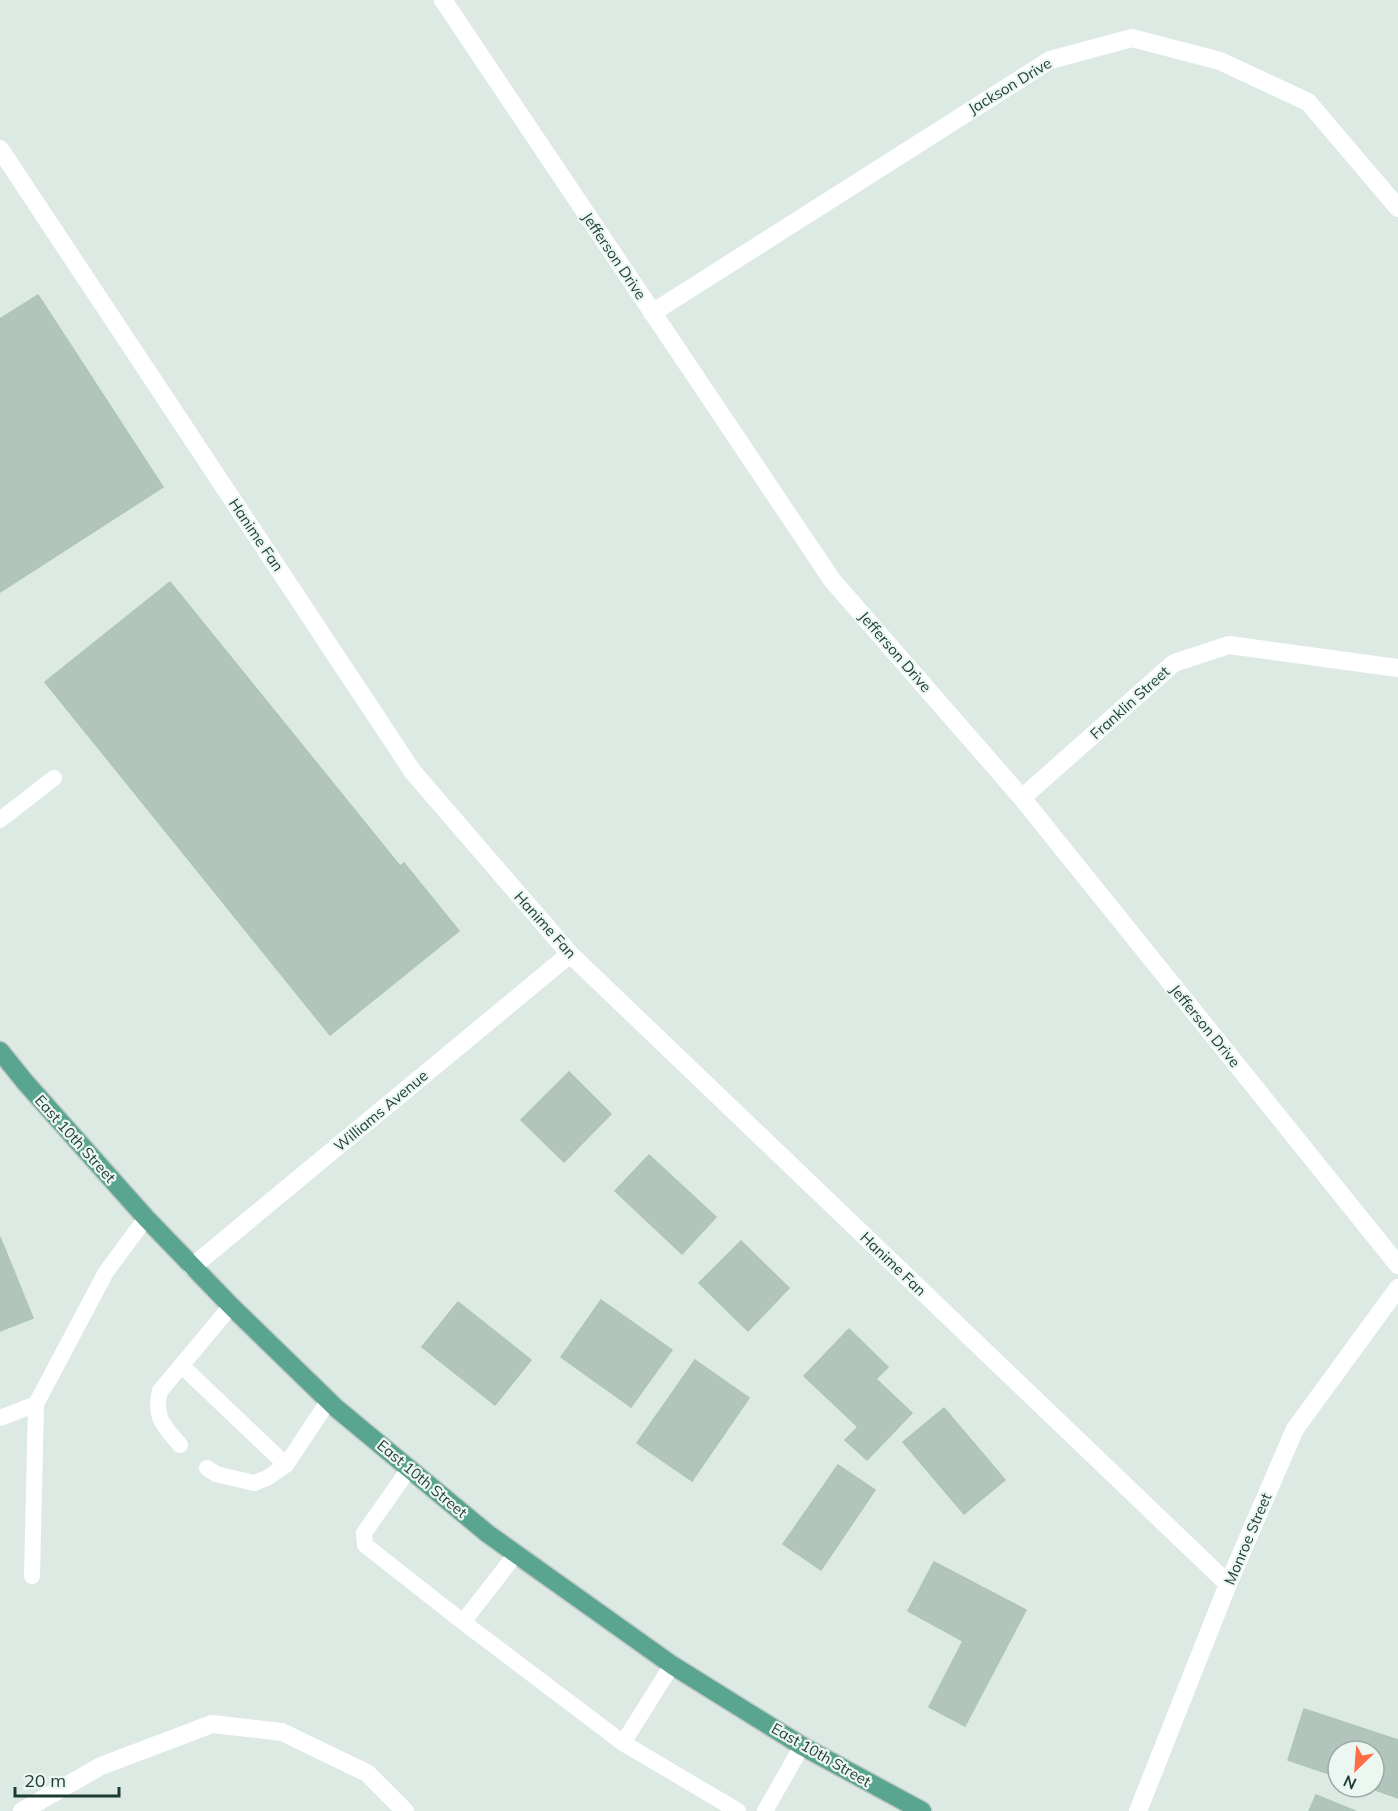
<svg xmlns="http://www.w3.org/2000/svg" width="1398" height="1811" viewBox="0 0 1398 1811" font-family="Mulish,sans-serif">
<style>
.building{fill:#b1c5bc;stroke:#aec4ba;stroke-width:1.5}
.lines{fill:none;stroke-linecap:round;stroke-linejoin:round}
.primary-casing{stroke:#bfc8c6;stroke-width:21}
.lane{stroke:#fff;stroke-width:16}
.street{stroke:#fff;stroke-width:18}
.primary{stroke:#5aa590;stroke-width:18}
.labels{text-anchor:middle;stroke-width:4.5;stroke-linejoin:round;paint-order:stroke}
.street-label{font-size:15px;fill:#1c3b32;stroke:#ecf7f1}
</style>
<rect width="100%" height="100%" fill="#dceae3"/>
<!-- building -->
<path class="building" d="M 38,295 L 163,487 L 0,592 L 0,319 Z
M 170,582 L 400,866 L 404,863 L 459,931 L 330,1035 L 45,682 Z
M 569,1072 L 611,1114 L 564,1162 L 521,1120 Z
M 649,1155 L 716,1217 L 682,1254 L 615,1191 Z
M 0,1237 L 33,1318 L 0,1331 Z
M 741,1241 L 789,1288 L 748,1331 L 699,1283 Z
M 601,1300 L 672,1350 L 631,1407 L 561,1357 Z
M 458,1302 L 531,1360 L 495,1405 L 422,1347 Z
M 849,1329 L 888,1367 L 876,1379 L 912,1413 L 867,1460 L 845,1440 L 858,1427 L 804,1376 Z
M 695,1360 L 749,1398 L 692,1481 L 637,1443 Z
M 944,1408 L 1005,1480 L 964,1514 L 903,1442 Z
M 838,1465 L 875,1490 L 821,1570 L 783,1544 Z
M 934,1562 L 1026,1610 L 965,1726 L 929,1707 L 963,1641 L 908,1611 Z
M 1304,1709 L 1398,1740 L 1398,1798 L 1367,1787 L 1374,1787 L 1374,1751 L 1338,1751 L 1338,1777 L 1288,1760 Z
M 1316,1795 L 1355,1811 L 1309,1811 Z"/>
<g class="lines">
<!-- primary casing -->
<g class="primary-casing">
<path id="primary" d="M 0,1051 L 25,1082 L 146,1218 L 231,1306 L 336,1408 L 488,1534 L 672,1665 L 802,1746 L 922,1811"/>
</g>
<!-- lane -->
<path class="lane" d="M 0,820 L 54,778
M 181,1365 L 286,1465
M 0,1418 L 36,1404
M 180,1445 C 164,1426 153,1417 160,1391 L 231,1306
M 207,1468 L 216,1474 L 254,1483 L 267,1478 L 286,1465 L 329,1400
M 409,1469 L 364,1533 L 365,1545 L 463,1622 L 623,1743 L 738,1811
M 32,1576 L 36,1404 L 106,1272 L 146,1218
M 463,1622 L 516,1554
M 623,1743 L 672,1665
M 765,1811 L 802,1746"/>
<!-- street -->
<path class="street" d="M 443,0 L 832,580 L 1022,798 L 1398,1265
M 0,149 L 413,772 L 570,954 L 1228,1584
M 652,313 L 1050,60 L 1132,38 L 1220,61 L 1308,102 L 1398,208
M 1022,798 L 1174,663 L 1229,645 L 1398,668
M 192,1267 L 570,954
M 22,1811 L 101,1766 L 212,1724 L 282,1732 L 367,1773 L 405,1811
M 1138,1811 L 1228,1584 L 1295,1429 L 1398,1288"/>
<!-- primary -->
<use href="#primary" class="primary"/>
</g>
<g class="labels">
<!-- street labels -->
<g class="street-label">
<text transform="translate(1010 86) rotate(-31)" y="5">Jackson Drive</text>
<text transform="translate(614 256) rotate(56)" y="5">Jefferson Drive</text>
<text transform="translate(256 535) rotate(56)" y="5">Hanime Fan</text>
<text transform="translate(895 652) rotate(49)" y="5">Jefferson Drive</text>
<text transform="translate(1130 703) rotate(-42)" y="5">Franklin Street</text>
<text transform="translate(545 925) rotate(48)" y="5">Hanime Fan</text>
<text transform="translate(1205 1026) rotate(51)" y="5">Jefferson Drive</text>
<text transform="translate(381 1111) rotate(-40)" y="5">Williams Avenue</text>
<text transform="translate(75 1139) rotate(48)" y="5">East 10th Street</text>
<text transform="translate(893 1264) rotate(44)" y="5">Hanime Fan</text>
<text transform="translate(422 1479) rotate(40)" y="5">East 10th Street</text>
<text transform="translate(1248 1539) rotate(-67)" y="5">Monroe Street</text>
<text transform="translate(821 1755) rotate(30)" y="5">East 10th Street</text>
</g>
</g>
<!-- north arrow -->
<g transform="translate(1356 1769) rotate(205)"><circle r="28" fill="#ecf7f1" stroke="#99aca5" stroke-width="1.5"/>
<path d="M0-4.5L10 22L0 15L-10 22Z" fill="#ff6d45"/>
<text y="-9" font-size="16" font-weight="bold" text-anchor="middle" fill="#1c3b32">N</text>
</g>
<!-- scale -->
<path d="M15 1787v9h104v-9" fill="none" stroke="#1c3b32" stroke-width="3"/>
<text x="24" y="1787" font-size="18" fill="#1c3b32" stroke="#ecf7f1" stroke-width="4.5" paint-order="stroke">20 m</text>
</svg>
